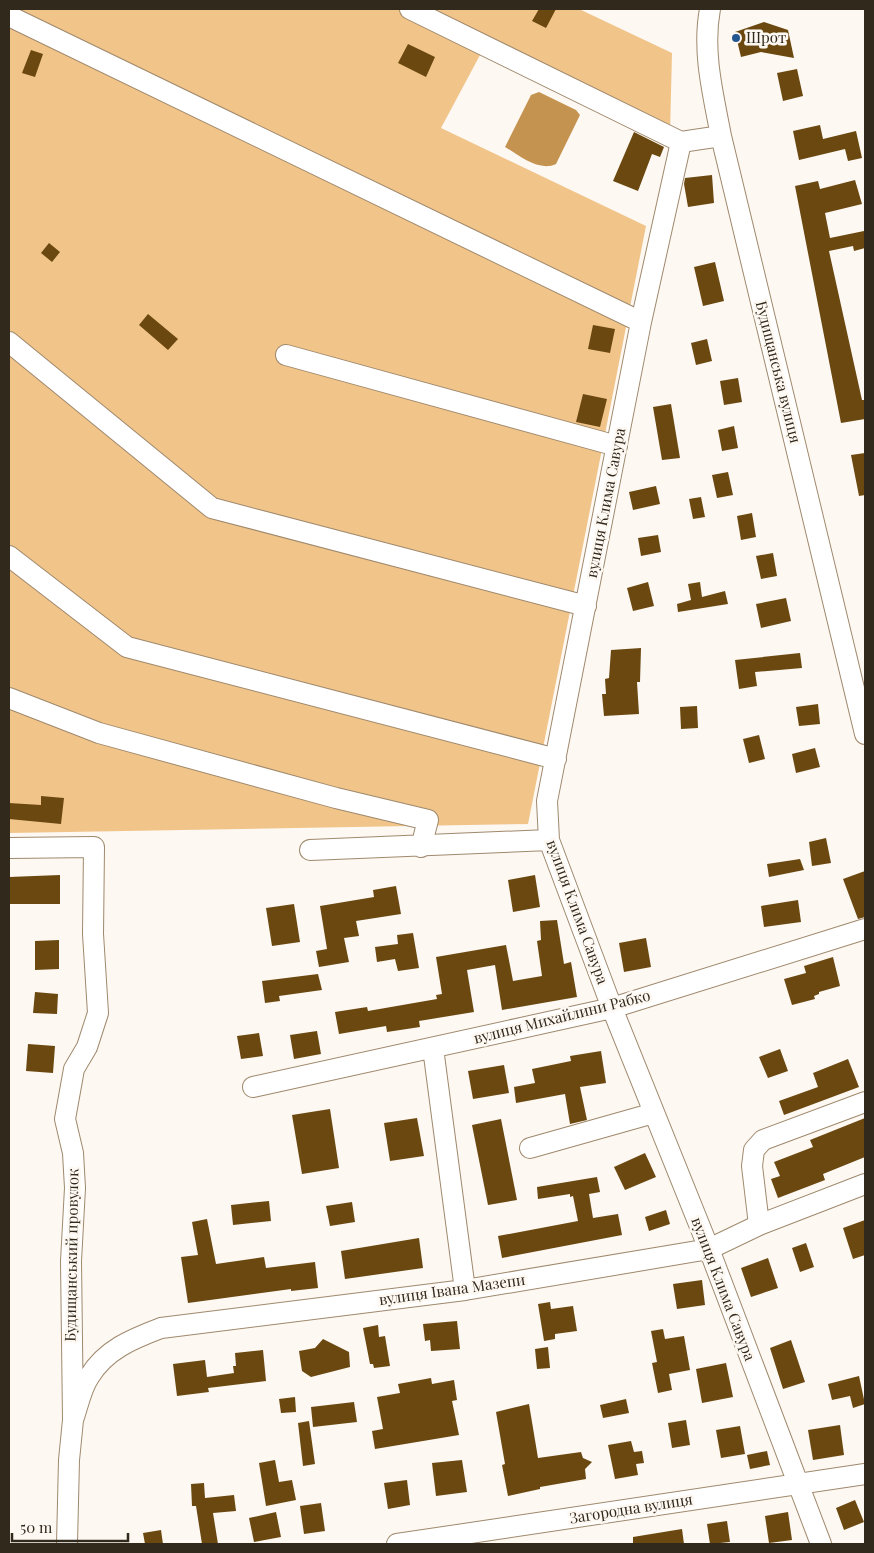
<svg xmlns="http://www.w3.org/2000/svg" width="874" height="1553" viewBox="0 0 874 1553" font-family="'Playfair Display',serif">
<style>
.green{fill:#f1c48a}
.water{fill:#c59350}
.building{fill:#6b4810}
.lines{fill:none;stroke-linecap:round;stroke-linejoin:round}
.minor-casing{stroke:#9f896d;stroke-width:22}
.minor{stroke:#fff;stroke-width:20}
.poi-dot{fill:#245790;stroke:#fdf8f2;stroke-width:2}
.labels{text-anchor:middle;stroke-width:5;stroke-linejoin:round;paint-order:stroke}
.poi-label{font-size:15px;fill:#32291d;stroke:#fdf8f2;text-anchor:start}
.street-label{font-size:15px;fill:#32291d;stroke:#fdf8f2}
</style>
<rect width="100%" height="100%" fill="#fdf8f2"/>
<!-- green -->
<path class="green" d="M 9,9 L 579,9 L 672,53 L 670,134 L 487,42 L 441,128 L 646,226 L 528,824 L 9,833 Z"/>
<!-- water -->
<path class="water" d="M 539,92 L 576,110 L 580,115 L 556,164 C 539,172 520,156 505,147 L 531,95 Z"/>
<!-- building -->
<path class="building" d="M 539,9 L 556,9 L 546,28 L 532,21 Z
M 764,22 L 788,30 L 794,58 L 761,52 L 741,57 L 735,32 Z
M 408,44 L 435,57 L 426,77 L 398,63 Z
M 31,50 L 43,54 L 35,77 L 22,73 Z
M 797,69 L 803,96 L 783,101 L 777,73 Z
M 820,125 L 823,139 L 856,131 L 862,158 L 848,161 L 845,149 L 799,160 L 793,131 Z
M 634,132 L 664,147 L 660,157 L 652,154 L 638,191 L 613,181 Z
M 712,175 L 714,203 L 688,207 L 684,184 L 685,178 Z
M 855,180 L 862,204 L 825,213 L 830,238 L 864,231 L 865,237 L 865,248 L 854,251 L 853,246 L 829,251 L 862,400 L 865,400 L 865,419 L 841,423 L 795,186 L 818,181 L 820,189 Z
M 49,243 L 60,252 L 52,262 L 41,253 Z
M 715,262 L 724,301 L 703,306 L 694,267 Z
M 148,314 L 178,339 L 168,350 L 139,325 Z
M 593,325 L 615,329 L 610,353 L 588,349 Z
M 707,339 L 712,361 L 696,365 L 691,343 Z
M 738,378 L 742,402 L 724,405 L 720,381 Z
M 583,394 L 607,399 L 600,427 L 576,422 Z
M 671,404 L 680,458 L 662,460 L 653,407 Z
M 734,426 L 738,448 L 722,451 L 718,430 Z
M 865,453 L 865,495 L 859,496 L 851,455 Z
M 728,472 L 733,495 L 717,498 L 712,475 Z
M 656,486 L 660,504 L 633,510 L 629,492 Z
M 701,497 L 705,517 L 693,519 L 689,499 Z
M 752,513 L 756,537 L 741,540 L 737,516 Z
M 658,535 L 661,552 L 641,556 L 638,538 Z
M 773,553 L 777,576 L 761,579 L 756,556 Z
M 648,582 L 654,606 L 633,611 L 627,588 Z
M 700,582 L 702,597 L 725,591 L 728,604 L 678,612 L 677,604 L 691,600 L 688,584 Z
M 786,598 L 791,621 L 761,628 L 756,604 Z
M 641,648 L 640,682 L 637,682 L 639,714 L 604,716 L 602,694 L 606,694 L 605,679 L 609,678 L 611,650 Z
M 800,653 L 802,668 L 755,672 L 757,686 L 739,689 L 735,660 Z
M 818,704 L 820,724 L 799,726 L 796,707 Z
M 697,706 L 698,728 L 681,729 L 680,707 Z
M 759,735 L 765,759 L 749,763 L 743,739 Z
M 815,748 L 820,767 L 796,773 L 792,754 Z
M 41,796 L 64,798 L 61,824 L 9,819 L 9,803 L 41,805 Z
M 826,838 L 831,863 L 812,866 L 809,842 Z
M 800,859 L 804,870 L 769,877 L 767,864 Z
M 865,871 L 865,917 L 858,919 L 843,879 Z
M 60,875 L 60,904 L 9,904 L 9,877 Z
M 535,875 L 540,907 L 513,912 L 508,880 Z
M 396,886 L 401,914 L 356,921 L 359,936 L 344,938 L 349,962 L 319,967 L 316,951 L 327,949 L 320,906 L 374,897 L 373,890 Z
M 798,900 L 801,922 L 764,927 L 761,906 Z
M 294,904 L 300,942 L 272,946 L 266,908 Z
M 557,920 L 564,964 L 571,962 L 577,997 L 502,1010 L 495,965 L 467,970 L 474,1012 L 419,1021 L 420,1027 L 387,1032 L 386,1026 L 339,1034 L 335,1012 L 367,1007 L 368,1011 L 437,999 L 436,995 L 442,994 L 436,957 L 506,945 L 513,981 L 542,976 L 537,941 L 541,940 L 540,921 Z
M 413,933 L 419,968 L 398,971 L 395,959 L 377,962 L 375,947 L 398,944 L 397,935 Z
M 646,938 L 651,967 L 624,972 L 619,943 Z
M 59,940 L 59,969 L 35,970 L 35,941 Z
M 833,957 L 840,986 L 819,992 L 819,994 L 814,996 L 815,999 L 792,1005 L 784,979 L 806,973 L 804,966 Z
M 318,974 L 322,990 L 279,996 L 280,1001 L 265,1003 L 262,981 Z
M 35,992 L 58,994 L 57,1014 L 33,1013 Z
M 317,1031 L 321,1054 L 294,1059 L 290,1035 Z
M 259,1033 L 263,1056 L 241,1059 L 237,1036 Z
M 28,1044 L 55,1046 L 53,1073 L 26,1071 Z
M 780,1049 L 788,1071 L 768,1078 L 759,1057 Z
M 601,1051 L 606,1083 L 580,1087 L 587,1120 L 570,1124 L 565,1094 L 516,1103 L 514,1087 L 535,1083 L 532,1069 L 571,1061 L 570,1056 Z
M 848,1059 L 859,1087 L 784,1115 L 779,1101 L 818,1087 L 813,1073 Z
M 504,1065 L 509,1093 L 473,1099 L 468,1071 Z
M 330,1109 L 339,1168 L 302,1174 L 292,1115 Z
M 417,1118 L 424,1156 L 390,1161 L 384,1123 Z
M 865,1118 L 865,1157 L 823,1174 L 825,1180 L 778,1198 L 771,1179 L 780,1176 L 774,1162 L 813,1147 L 810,1140 Z
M 501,1119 L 517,1200 L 488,1205 L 472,1125 Z
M 645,1153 L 656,1177 L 625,1190 L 614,1167 Z
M 597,1177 L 600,1192 L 589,1194 L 593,1218 L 618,1214 L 622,1235 L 502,1258 L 498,1236 L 578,1221 L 573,1196 L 570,1197 L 570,1194 L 538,1199 L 537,1187 Z
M 269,1201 L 271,1221 L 233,1225 L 231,1205 Z
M 352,1202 L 355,1222 L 330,1226 L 326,1206 Z
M 666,1210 L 670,1224 L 649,1231 L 645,1217 Z
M 207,1219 L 216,1264 L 264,1257 L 266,1268 L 315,1262 L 318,1288 L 291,1291 L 291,1289 L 188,1303 L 181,1257 L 198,1255 L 192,1222 Z
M 865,1220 L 865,1255 L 853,1259 L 843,1228 Z
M 419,1238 L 423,1268 L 345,1279 L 341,1251 Z
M 806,1243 L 814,1267 L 800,1272 L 792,1248 Z
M 768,1258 L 778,1288 L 751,1297 L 741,1268 Z
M 702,1280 L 705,1305 L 677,1309 L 673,1284 Z
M 550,1302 L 551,1309 L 573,1306 L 577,1331 L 555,1334 L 555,1339 L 544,1341 L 538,1304 Z
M 457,1321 L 460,1349 L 431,1351 L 430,1340 L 425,1341 L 423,1324 Z
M 378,1325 L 379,1337 L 385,1336 L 390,1366 L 374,1368 L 373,1364 L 370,1364 L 363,1328 Z
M 663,1329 L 665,1339 L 684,1336 L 690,1370 L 669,1374 L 672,1390 L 658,1393 L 652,1363 L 657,1362 L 651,1331 Z
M 323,1339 L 349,1352 L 350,1367 L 311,1377 L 302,1371 L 299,1351 L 315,1348 Z
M 791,1340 L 805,1382 L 783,1389 L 770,1348 Z
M 548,1347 L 550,1368 L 537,1369 L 535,1349 Z
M 263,1350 L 266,1381 L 208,1388 L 209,1392 L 177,1396 L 173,1364 L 205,1360 L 207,1377 L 234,1373 L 233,1366 L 236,1366 L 235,1353 Z
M 726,1363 L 733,1397 L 702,1403 L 696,1369 Z
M 859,1376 L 865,1404 L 853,1408 L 850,1396 L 832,1400 L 828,1384 Z
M 431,1378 L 432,1384 L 454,1380 L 457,1400 L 452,1401 L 459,1435 L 375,1449 L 372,1431 L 383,1429 L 377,1397 L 400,1393 L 398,1384 Z
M 295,1397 L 296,1412 L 281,1413 L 279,1399 Z
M 626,1399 L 629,1413 L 603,1418 L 600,1405 Z
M 354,1402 L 357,1422 L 313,1427 L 311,1407 Z
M 529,1404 L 538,1458 L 581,1452 L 583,1458 L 592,1462 L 585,1469 L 586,1479 L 540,1487 L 540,1489 L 508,1496 L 502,1465 L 505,1464 L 496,1412 Z
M 686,1420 L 690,1445 L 672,1448 L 668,1423 Z
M 309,1421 L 315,1464 L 303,1466 L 298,1423 Z
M 840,1425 L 844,1455 L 813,1460 L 808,1430 Z
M 740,1426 L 745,1454 L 721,1458 L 716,1430 Z
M 631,1441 L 634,1452 L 642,1451 L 644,1463 L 636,1464 L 638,1475 L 615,1479 L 608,1445 Z
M 767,1451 L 770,1465 L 750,1469 L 747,1455 Z
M 275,1460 L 279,1482 L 292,1480 L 296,1500 L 266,1506 L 259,1463 Z
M 462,1460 L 467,1492 L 436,1496 L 432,1463 Z
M 407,1480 L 410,1505 L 388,1509 L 384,1483 Z
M 204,1483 L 205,1498 L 234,1495 L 236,1511 L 213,1513 L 218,1544 L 202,1544 L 196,1506 L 192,1506 L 191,1484 Z
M 855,1500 L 864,1522 L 844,1530 L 836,1508 Z
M 321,1503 L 325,1531 L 304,1534 L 300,1506 Z
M 276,1512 L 281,1537 L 254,1542 L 249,1518 Z
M 788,1512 L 792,1540 L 769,1543 L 765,1516 Z
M 727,1521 L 730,1542 L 710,1544 L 707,1524 Z
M 682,1529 L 684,1544 L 633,1544 L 633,1537 Z
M 161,1530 L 163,1544 L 145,1544 L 143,1533 Z"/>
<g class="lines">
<!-- minor casing -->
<g class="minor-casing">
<path id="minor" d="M 410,9 L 681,142
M 710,9 C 702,51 713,94 721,136 L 865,734
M 9,16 L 641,322
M 721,136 L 681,142 L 641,322 L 547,801 L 549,840 L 612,1008 L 709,1249 L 821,1544
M 9,342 L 212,508 L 586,606
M 286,355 L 617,446
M 9,556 L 127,647 L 556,759
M 9,698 L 99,733 L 336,798 L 428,820 L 421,847
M 9,848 L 94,847 L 93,934 L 98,1013 L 87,1047 L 74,1069 L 65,1119 L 73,1153 L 75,1188 L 71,1261 L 73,1420 L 69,1460 L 67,1544
M 310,850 L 549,840
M 433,1048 L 465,1290
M 253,1087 L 612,1008 L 865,929
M 530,1148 L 654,1113
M 759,1225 L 752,1166 L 754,1150 L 763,1140 L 865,1102
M 73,1420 C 78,1406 81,1389 89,1377 C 105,1350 132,1339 161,1328 L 465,1290 L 709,1249 L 759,1225 L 865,1184
M 397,1544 L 865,1474"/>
</g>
<!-- minor -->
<use href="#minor" class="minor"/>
</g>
<!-- markers -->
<circle class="poi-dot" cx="736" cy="38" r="5"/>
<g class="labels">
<!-- poi labels -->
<g class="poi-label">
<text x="746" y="43">Шрот</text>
</g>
<!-- street labels -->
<g class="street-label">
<text transform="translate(778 372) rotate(76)" y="5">Будищанська вулиця</text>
<text transform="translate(606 503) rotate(-79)" y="5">вулиця Клима Савура</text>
<text transform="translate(577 912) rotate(70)" y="5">вулиця Клима Савура</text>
<text transform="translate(562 1017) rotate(-14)" y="5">вулиця Михайлини Рабко</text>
<text transform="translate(72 1255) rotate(-89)" y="5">Будищанський провулок</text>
<text transform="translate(723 1289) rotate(69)" y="5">вулиця Клима Савура</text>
<text transform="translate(452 1290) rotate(-8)" y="5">вулиця Івана Мазепи</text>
<text transform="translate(631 1509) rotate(-9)" y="5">Загородна вулиця</text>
</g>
</g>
<!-- border -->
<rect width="874" height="1553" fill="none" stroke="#32291d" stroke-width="20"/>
<!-- scale -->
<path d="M12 1533v8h116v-8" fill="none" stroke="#32291d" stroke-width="2.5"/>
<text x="20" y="1533" font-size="15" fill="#32291d" stroke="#fdf8f2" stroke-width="4" paint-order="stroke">50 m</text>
</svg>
